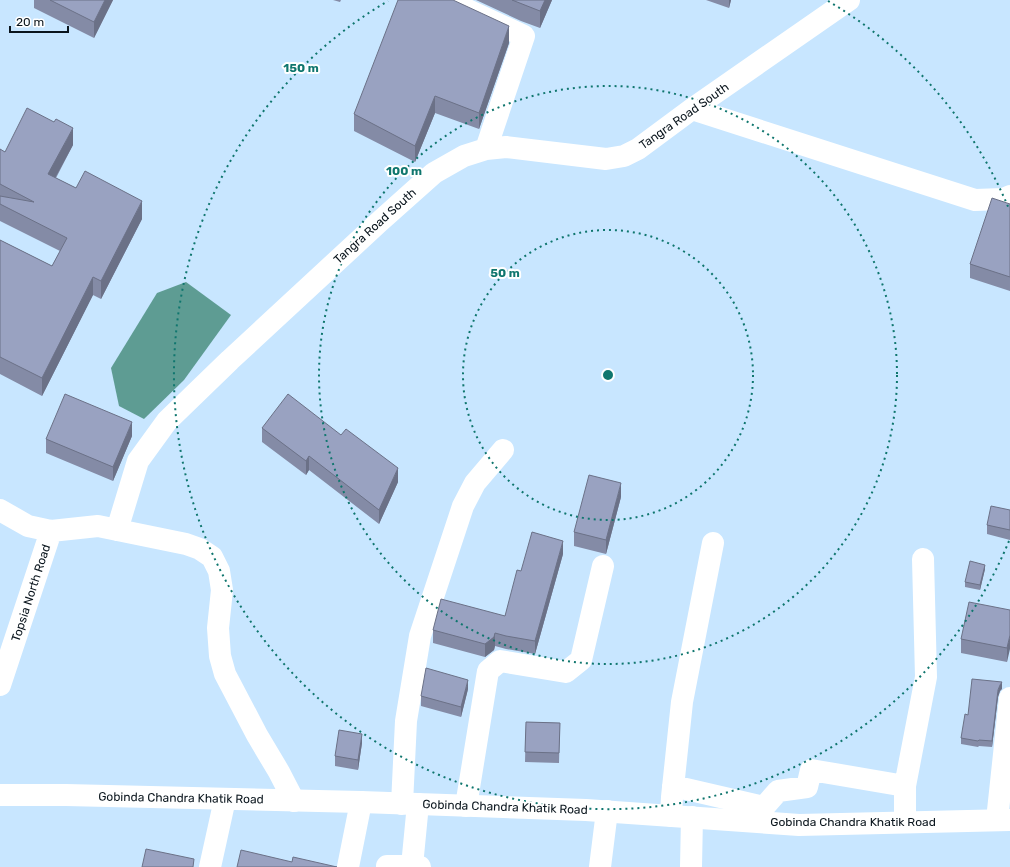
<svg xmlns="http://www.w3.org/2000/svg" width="1010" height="867" viewBox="0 0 1010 867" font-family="Rubik,sans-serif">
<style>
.water{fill:#5e9c93}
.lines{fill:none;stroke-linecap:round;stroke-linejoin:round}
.minor{stroke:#fff;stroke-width:22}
.major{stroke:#fff;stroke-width:22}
.wall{fill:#848ba6}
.shaded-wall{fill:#6b7187}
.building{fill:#99a2c1;stroke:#6b7187}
.ring{fill:none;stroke:#0f766e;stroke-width:2;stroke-dasharray:2 4}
.labels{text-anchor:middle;stroke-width:4;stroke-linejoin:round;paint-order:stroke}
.street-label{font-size:12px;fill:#0a151d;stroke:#fff}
.centre{fill:#0f766e;stroke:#fff;stroke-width:2}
.ring-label{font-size:12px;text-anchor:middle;font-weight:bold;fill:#0f766e;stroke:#fff;stroke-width:4;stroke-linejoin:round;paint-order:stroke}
</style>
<rect width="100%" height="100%" fill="#c8e6ff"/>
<!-- water -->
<path class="water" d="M 186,282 L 231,315 L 184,380 L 144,419 L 119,406 L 111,368 L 157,293 Z"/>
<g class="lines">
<!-- minor -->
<path class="minor" d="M 446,0 L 524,36 L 486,149
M 692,109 L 975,200 L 1003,199 L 1010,196
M 0,510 L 28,526 L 51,531 L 0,685
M 117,530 L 138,461 L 167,421 L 230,360 L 378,223 L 434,173 L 464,156 L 486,149 L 506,147 L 606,159 L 624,156 L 638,149 L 692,109 L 849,0
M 51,531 L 98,526 L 186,544 L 200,549 L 212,557 L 219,571 L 222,590 L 218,628 L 220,656 L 225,674 L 257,735 L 279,772 L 294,801
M 673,786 L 764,807 L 778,791 L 807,787 L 811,770 L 905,786
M 402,804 L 406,721 L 420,636 L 463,506 L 475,483 L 503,450
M 466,806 L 488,671 L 500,661 L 566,672 L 581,660 L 603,566
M 671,816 L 672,797 L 682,702 L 713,543
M 997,820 L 1010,698
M 905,822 L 905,786 L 926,677 L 923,559
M 387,866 L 412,866 L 420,867
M 412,866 L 418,804
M 210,867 L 225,799
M 348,867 L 361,802
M 600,867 L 607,811
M 691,867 L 692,817"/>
<!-- major -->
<path class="major" d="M 0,795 L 66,795 L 361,802 L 586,810 L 799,825 L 1010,820"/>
</g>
<!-- wall -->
<path class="wall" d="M 34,0 L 113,0 L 94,38 L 34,8 Z
M 333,0 L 341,0 L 340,2 Z
M 476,0 L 552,0 L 540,28 L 521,21 Z
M 706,0 L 731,0 L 729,8 Z
M 509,43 L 479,129 L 435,113 L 415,162 L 354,131 L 354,114 Z
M 73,145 L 56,178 L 76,188 L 142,219 L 101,299 L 93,295 L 42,396 L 0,374 L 0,240 L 52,266 L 60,251 L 0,221 L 0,149 L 5,152 Z
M 1010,204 L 1010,291 L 970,278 L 970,264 Z
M 262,428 L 341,435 L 398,482 L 379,524 L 309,470 L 306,475 L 262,442 Z
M 132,436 L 113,481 L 46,453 L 46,439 Z
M 621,497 L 606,554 L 574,546 L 574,532 Z
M 1010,510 L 1010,540 L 987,534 L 987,525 Z
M 563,554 L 535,654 L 506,649 L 495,646 L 494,650 L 485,657 L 433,643 L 433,630 L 505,616 L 521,571 Z
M 985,569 L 980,590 L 965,587 L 965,582 Z
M 1010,610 L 1007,662 L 961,653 L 961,639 Z
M 468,689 L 461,717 L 421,706 L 421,696 Z
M 1002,689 L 1000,691 L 998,697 L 992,747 L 979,746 L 978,747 L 961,744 L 961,738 L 968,715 Z
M 526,722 L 560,723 L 559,763 L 525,762 Z
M 362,743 L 358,770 L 335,766 L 335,756 Z"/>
<!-- shaded-wall -->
<path class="shaded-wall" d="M 105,0 L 113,0 L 94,38 L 94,22 Z
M 545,0 L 552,0 L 540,28 L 540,11 Z
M 729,0 L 731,0 L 729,8 Z
M 509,26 L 509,43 L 479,129 L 479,113 Z
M 435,96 L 435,113 L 415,162 L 415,146 Z
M 73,128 L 73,145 L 48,191 L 48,174 Z
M 142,201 L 142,219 L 101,299 L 101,281 Z
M 93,277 L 93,295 L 42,396 L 42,378 Z
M 132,422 L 132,436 L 113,481 L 113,467 Z
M 309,456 L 309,470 L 306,475 L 306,461 Z
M 398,468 L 398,482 L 379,524 L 379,510 Z
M 621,483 L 621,497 L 606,554 L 606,540 Z
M 563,541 L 563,554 L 535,654 L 535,641 Z
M 985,565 L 985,569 L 980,590 L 980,585 Z
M 495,633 L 495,646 L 494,650 L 485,657 L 485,644 Z
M 1010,635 L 1010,649 L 1007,662 L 1007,648 Z
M 468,680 L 468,689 L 461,717 L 461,707 Z
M 1002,682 L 1002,689 L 1000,691 L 998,697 L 992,747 L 992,741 L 998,690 L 1000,685 Z
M 362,734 L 362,743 L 358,770 L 358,760 Z"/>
<!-- building -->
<path class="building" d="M 50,0 L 105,0 L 94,22 Z
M 398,0 L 453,0 L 509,26 L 479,113 L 435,96 L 415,146 L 354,114 Z
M 512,0 L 545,0 L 540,11 Z
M 27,108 L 54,122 L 56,119 L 73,128 L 48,174 L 76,188 L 85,171 L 142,201 L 101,281 L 93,277 L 42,378 L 0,357 L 0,240 L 52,266 L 67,238 L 0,204 L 0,196 L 34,202 L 0,184 L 0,149 L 5,152 Z
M 992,198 L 1010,204 L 1010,277 L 970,264 Z
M 65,394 L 132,422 L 113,467 L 46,439 Z
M 288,394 L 341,435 L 346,429 L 398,468 L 379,510 L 309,456 L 306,461 L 262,428 Z
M 589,475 L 621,483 L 606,540 L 574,532 Z
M 991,506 L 1010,510 L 1010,530 L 987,525 Z
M 532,532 L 563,541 L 535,641 L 506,636 L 495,633 L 494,637 L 485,644 L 433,630 L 441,599 L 505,616 L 517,570 L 521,571 Z
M 970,561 L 985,565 L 980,585 L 965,582 Z
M 969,602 L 1010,610 L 1010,635 L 1007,648 L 961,639 Z
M 426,668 L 468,680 L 461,707 L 421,696 Z
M 972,679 L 1002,682 L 1000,685 L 998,690 L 992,741 L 979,740 L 978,741 L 961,738 L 965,714 L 968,715 Z
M 526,722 L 560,723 L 559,753 L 525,752 Z
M 339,730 L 362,734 L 358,760 L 335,756 Z
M 146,849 L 194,859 L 193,867 L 142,867 Z
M 241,850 L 292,862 L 293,857 L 337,867 L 237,867 Z"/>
<!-- distance rings -->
<g class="ring">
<circle cx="608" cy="375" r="145"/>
<circle cx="608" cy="375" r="289"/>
<path d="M1009 541A434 434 0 1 1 388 1M828 1A434 434 0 0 1 1009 209"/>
</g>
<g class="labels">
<!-- street labels -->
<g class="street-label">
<text transform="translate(684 116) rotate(-35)" y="4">Tangra Road South</text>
<text transform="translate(375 226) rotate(-42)" y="4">Tangra Road South</text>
<text transform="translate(31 593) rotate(-72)" y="4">Topsia North Road</text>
<text transform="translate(181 798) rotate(1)" y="4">Gobinda Chandra Khatik Road</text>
<text transform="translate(505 807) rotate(2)" y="4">Gobinda Chandra Khatik Road</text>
<text x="853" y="826">Gobinda Chandra Khatik Road</text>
</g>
</g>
<circle cx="608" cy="375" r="6" class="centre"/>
<g class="ring-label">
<text x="301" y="72">150 m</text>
<text x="404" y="175">100 m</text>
<text x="505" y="277">50 m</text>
</g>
<!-- scale -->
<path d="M10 26v6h58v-6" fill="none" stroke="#0a151d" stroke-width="2"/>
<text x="16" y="26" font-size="12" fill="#0a151d" stroke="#ffffff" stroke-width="3" paint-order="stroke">20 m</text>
</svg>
